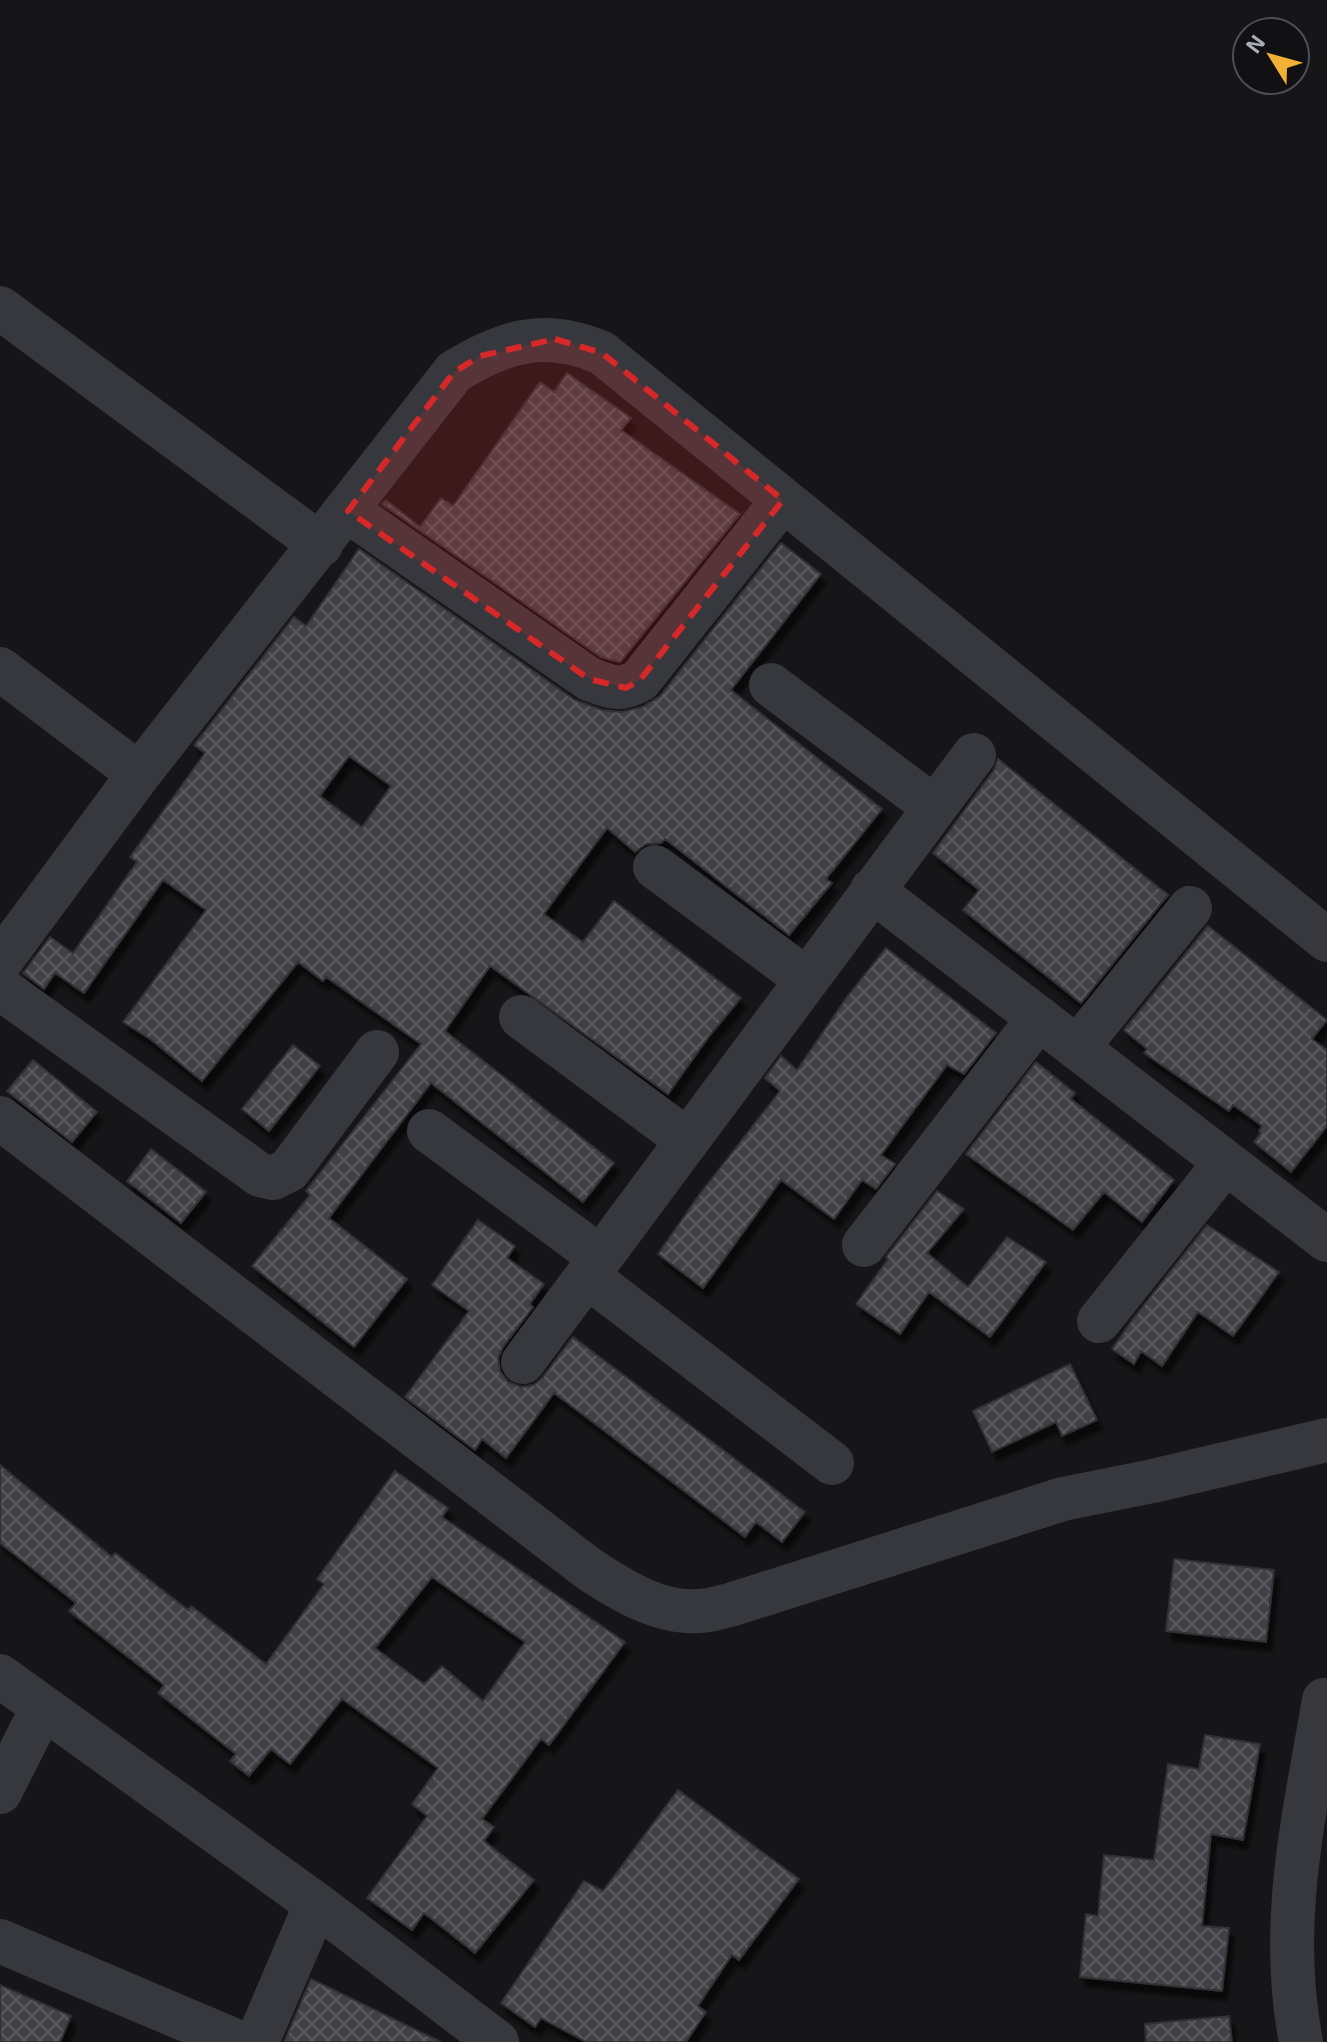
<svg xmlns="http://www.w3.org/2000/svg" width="1327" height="2042" viewBox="0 0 1327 2042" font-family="'Exo 2',sans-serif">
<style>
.building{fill:url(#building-cross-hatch);stroke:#303034;stroke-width:2;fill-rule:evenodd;filter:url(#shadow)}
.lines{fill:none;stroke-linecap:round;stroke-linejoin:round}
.minor{stroke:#37383d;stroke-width:44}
.marked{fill:#d62828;fill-opacity:0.2;stroke:#d62828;stroke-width:6;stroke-dasharray:16 10;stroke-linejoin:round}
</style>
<defs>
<pattern id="building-cross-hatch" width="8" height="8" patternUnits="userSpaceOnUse" patternTransform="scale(2)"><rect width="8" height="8" fill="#404145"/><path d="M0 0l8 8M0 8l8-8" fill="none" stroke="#595a5e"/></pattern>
<filter id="shadow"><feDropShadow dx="5" dy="9" stdDeviation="2" flood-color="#0009"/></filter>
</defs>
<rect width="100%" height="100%" fill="#161618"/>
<!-- building -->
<path class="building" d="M 567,373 L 631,418 L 621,430 L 740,514 L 620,662 L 601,657 L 382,504 L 386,500 L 420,527 L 441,498 L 453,506 L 540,382 L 554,392 Z
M 781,543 L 821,574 L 731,690 L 882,809 L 826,879 L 832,883 L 789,935 L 665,839 L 661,843 L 646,844 L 635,852 L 607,828 L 544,914 L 583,942 L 614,901 L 741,998 L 710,1035 L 668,1094 L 490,966 L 445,1031 L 614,1163 L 583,1202 L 431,1083 L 329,1218 L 407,1279 L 354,1347 L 252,1266 L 310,1195 L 306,1191 L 421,1044 L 326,977 L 323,981 L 298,962 L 202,1081 L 150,1039 L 123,1022 L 206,910 L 163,880 L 84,993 L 55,973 L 44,989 L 23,973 L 50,937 L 73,953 L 137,862 L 130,857 L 205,753 L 194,745 L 294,617 L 306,626 L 359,549 L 575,700 L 602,710 L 621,712 L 642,707 L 660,696 ZM 349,756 L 391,786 L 362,827 L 320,796 Z
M 998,759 L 1168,895 L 1081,1003 L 963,910 L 979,890 L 933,853 L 994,770 Z
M 1208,926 L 1327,1020 L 1312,1039 L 1327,1050 L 1327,1126 L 1291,1172 L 1254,1142 L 1261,1133 L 1259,1131 L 1262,1126 L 1233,1105 L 1229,1111 L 1144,1053 L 1147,1049 L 1124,1030 Z
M 886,948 L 996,1033 L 964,1074 L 947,1065 L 881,1155 L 895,1164 L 876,1189 L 862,1180 L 834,1219 L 781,1180 L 703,1288 L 658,1254 L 699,1195 L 780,1091 L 765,1078 L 781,1056 L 797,1070 L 847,997 Z
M 293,1045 L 320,1066 L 269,1131 L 242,1109 Z
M 33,1060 L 97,1112 L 72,1142 L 7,1091 Z
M 1036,1062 L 1075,1093 L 1071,1099 L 1174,1180 L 1142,1222 L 1104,1192 L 1073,1230 L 966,1154 Z
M 151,1149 L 206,1192 L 181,1223 L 127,1181 Z
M 937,1191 L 964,1209 L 927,1253 L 968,1287 L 1007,1237 L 1046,1262 L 990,1337 L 929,1292 L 900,1334 L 856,1304 L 888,1259 L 886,1257 Z
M 478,1220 L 515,1246 L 507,1258 L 544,1284 L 530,1304 L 533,1307 L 503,1347 L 498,1358 L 500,1371 L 508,1382 L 521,1387 L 534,1385 L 543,1377 L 573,1337 L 805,1512 L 782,1542 L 756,1522 L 745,1537 L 554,1393 L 506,1458 L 482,1439 L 475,1450 L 405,1397 L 469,1311 L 432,1285 Z
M 1207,1225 L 1279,1272 L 1233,1336 L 1198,1312 L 1162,1366 L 1141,1351 L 1134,1364 L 1112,1349 L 1133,1319 Z
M 1070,1364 L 1097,1420 L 1062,1436 L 1056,1422 L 992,1452 L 973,1411 Z
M 0,1465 L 112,1557 L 115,1553 L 188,1610 L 191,1606 L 266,1664 L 324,1584 L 317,1579 L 395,1471 L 448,1508 L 442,1517 L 625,1642 L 549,1745 L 541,1739 L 482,1819 L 494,1827 L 484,1841 L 534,1880 L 475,1953 L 424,1913 L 412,1930 L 367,1898 L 427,1816 L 412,1804 L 438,1768 L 342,1699 L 290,1764 L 271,1749 L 249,1776 L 230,1761 L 236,1754 L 158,1693 L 164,1685 L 69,1611 L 76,1603 L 0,1543 ZM 432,1577 L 525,1642 L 483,1701 L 442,1666 L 424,1684 L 375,1648 Z
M 1174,1559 L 1274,1570 L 1266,1642 L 1166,1631 Z
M 1205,1735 L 1260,1744 L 1243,1840 L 1211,1834 L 1202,1926 L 1229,1928 L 1222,1991 L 1080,1977 L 1086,1914 L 1098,1916 L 1104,1855 L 1154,1860 L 1168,1764 L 1199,1769 Z
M 678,1790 L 799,1879 L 739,1960 L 732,1955 L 698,2006 L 706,2012 L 686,2042 L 586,2042 L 541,2018 L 535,2027 L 501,2003 L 584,1881 L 603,1891 Z
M 311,1979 L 441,2042 L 284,2042 Z
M 0,1985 L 71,2016 L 60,2042 L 0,2042 Z
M 1229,2016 L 1232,2042 L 1146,2042 L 1145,2024 Z"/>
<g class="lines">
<!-- minor -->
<path class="minor" d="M 0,308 L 321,545
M 348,511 L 589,679 C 610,687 620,692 640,680 L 783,500
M 0,669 L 139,774
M 771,685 L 934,807
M 655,867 L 806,979
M 872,890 L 1327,1240
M 0,962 L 139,774 L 454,372 C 505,340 546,329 602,353 L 1327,940
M 0,988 L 260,1175 L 273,1178 L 289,1170 L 377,1052
M 521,1017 L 687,1140
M 1077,1048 L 1190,908
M 0,1118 L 589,1569 C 621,1590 659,1614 699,1611 C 709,1611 720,1607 730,1605 L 1063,1499 L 1153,1481 L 1327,1440
M 429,1131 L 600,1257
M 864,1245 L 1039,1018
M 587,1276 L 832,1463
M 1099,1321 L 1225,1163
M 523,1362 L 974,755
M 0,1676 L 316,1904 L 497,2042
M 0,1792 L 43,1707
M 0,1941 L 238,2042
M 257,2042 L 316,1904
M 1301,2042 C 1278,1922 1304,1818 1324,1700"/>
</g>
<!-- marked area -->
<path class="marked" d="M 555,339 L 602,353 L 783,500 L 640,680 L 626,688 L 589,679 L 348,511 L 454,372 L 480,356 Z"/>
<!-- north arrow -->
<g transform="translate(1271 56) rotate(307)"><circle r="38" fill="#111113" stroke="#4d4f55" stroke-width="2"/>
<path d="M0-6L14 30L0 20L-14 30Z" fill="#f2b134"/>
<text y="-12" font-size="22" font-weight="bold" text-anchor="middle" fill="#a8adb8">N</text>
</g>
</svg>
